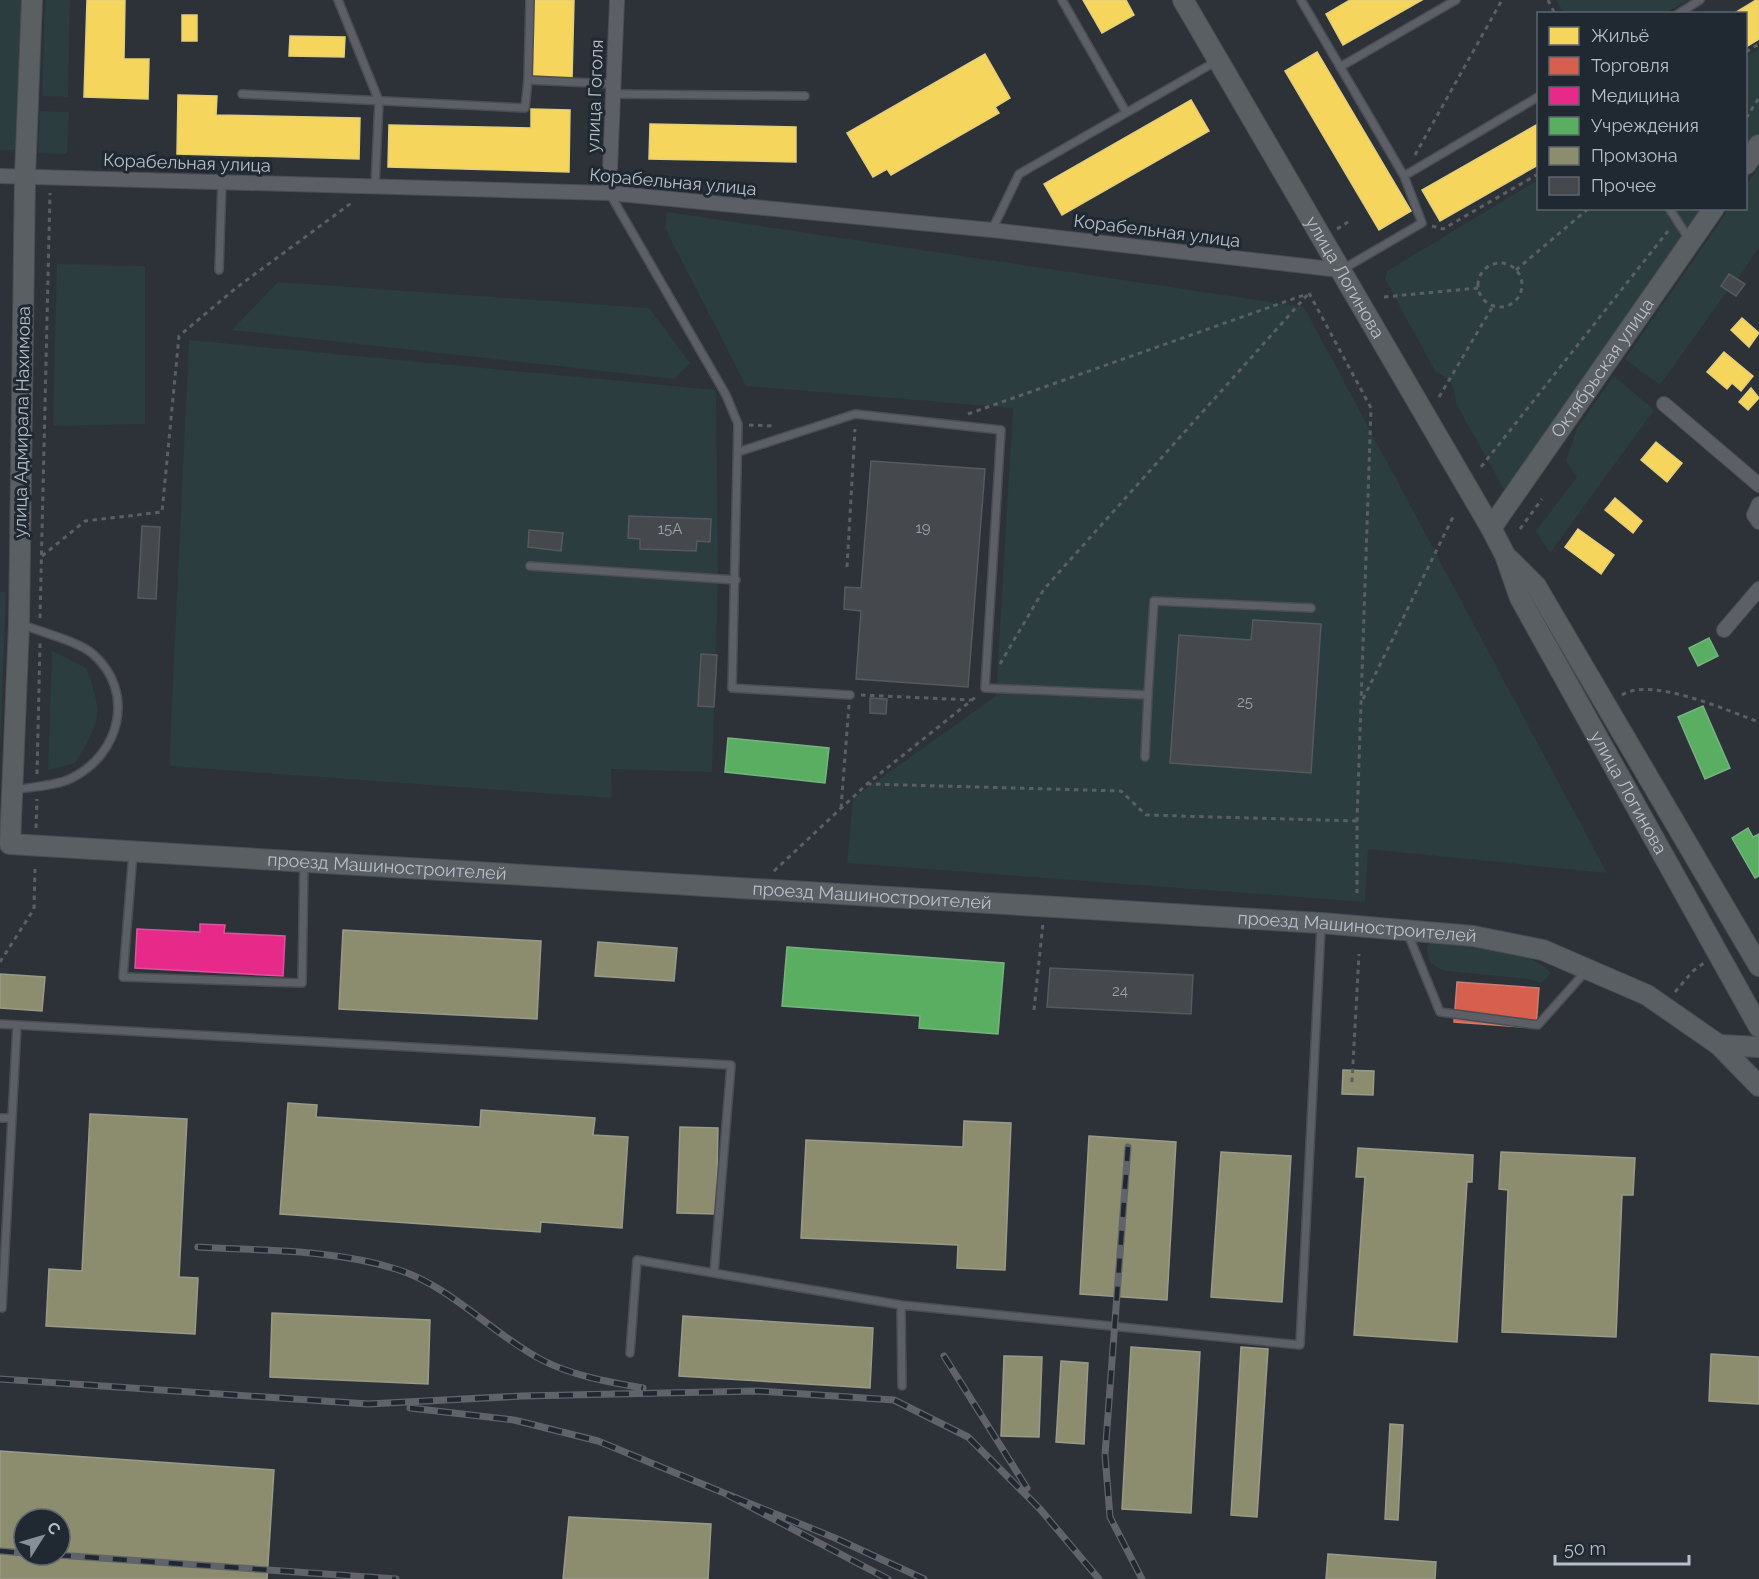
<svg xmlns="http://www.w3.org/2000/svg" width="1759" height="1579" viewBox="0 0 1759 1579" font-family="Raleway,sans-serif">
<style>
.green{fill:#2b3d3e}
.homes{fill:#f6d55c;stroke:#e3ce7c;stroke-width:1.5}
.shops{fill:#d6604d;stroke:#cd7c72;stroke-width:1.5}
.health{fill:#e7298a;stroke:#d9569d;stroke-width:1.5}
.public{fill:#5aae61;stroke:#76b380;stroke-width:1.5}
.industry{fill:#8c8c6e;stroke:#999b89;stroke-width:1.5;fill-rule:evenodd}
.building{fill:#45494e;stroke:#555a5f;stroke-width:1.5}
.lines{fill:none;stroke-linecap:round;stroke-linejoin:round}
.lane-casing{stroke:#4a4e53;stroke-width:10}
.street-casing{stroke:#4a4e53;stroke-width:16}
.secondary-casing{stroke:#4a4e53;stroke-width:22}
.path{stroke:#5a5f63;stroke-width:3;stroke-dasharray:4.5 4.5;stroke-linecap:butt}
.lane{stroke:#5c6066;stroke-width:7}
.street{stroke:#5c6066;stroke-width:14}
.secondary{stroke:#5a5f64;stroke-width:20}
.rail-casing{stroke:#60646a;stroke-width:7}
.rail{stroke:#202932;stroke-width:4.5;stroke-dasharray:14;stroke-linecap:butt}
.labels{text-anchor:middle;stroke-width:6;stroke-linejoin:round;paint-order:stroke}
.number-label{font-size:15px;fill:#9ba2aa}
.street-label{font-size:18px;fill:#b8bfc8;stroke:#202932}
</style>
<rect width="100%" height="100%" fill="#2d3238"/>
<!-- green -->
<path class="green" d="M 0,0 L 23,0 L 17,150 L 0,150 Z
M 45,0 L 70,0 L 68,97 L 42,96 Z
M 1556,0 L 1688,0 L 1665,13 L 1564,13 Z
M 1759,49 L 1759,133 L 1746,152 L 1746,57 Z
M 40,111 L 69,112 L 67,154 L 38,153 Z
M 1759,166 L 1759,247 L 1738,279 L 1729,274 L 1721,286 L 1728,290 L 1660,385 L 1625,359 L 1729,209 L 1746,208 L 1746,186 Z
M 1538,180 L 1538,208 L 1705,209 L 1505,491 L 1457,405 L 1453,387 L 1449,380 L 1435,371 L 1385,279 L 1387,271 Z
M 667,212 L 1304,307 L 1607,873 L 1368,849 L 1365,902 L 847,863 L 853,798 L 996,696 L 1013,408 L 746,386 L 665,228 Z
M 57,264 L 145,266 L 145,424 L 53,426 Z
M 278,282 L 649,308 L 690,363 L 675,379 L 232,330 Z
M 189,340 L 716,390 L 718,579 L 712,772 L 611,769 L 612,798 L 169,766 Z
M 1614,376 L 1654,410 L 1550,553 L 1536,531 L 1577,477 L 1566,461 L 1577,428 Z
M 0,592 L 6,592 L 0,753 Z
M 52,651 L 86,668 C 104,712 100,724 75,763 L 48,770 Z
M 1436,938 C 1465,943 1535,949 1551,974 L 1541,983 L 1529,979 L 1446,971 C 1432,966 1427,962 1427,946 Z"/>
<!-- homes -->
<path class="homes" d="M 87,0 L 125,0 L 124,59 L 149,59 L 148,99 L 84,97 Z
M 534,0 L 574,0 L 572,79 L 532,77 Z
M 1083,0 L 1126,0 L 1134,15 L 1102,33 Z
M 1350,0 L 1422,0 L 1343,45 L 1326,14 Z
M 1756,0 L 1759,0 L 1759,39 L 1746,47 L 1746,14 L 1733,14 Z
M 182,15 L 197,15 L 197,41 L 182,41 Z
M 290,36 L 345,37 L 344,57 L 289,56 Z
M 1317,52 L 1411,211 L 1379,230 L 1285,71 Z
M 985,54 L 1010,98 L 995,107 L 999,113 L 891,175 L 887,169 L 873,177 L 847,133 Z
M 178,95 L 217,96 L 216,115 L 360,118 L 359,159 L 177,154 Z
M 1191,100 L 1209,131 L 1062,215 L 1044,184 Z
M 531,109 L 570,110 L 569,172 L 388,167 L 389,125 L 531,128 Z
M 650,124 L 796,127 L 796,162 L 649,159 Z
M 1538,124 L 1538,165 L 1440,221 L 1422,190 Z
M 1742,318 L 1759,333 L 1749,347 L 1731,330 Z
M 1724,352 L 1753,376 L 1741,391 L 1732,383 L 1727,389 L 1707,372 Z
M 1751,388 L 1759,398 L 1748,410 L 1739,402 Z
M 1656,442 L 1682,463 L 1667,482 L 1641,460 Z
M 1615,498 L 1642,521 L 1633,533 L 1605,510 Z
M 1578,529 L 1614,555 L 1601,574 L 1565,547 Z"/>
<!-- shops -->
<path class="shops" d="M 1457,982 L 1539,988 L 1536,1028 L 1454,1022 Z"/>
<!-- health -->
<path class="health" d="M 200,924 L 225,925 L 224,933 L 285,936 L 283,976 L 135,968 L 137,929 L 200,932 Z"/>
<!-- public -->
<path class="public" d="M 1709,638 L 1718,656 L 1698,666 L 1689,648 Z
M 1703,706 L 1730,768 L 1705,779 L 1678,717 Z
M 728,738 L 829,748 L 825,783 L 725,772 Z
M 1748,828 L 1753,837 L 1759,834 L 1759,876 L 1755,878 L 1732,838 Z
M 787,947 L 1004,963 L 998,1034 L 919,1028 L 920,1016 L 782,1006 Z"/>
<!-- industry -->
<path class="industry" d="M 343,930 L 541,941 L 537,1019 L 339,1009 Z
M 598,942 L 677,948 L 674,981 L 595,976 Z
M 0,974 L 45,977 L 42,1011 L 0,1008 Z
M 1343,1070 L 1374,1071 L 1373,1095 L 1342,1094 Z
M 288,1103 L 317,1105 L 316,1117 L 480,1127 L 481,1110 L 595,1118 L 593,1135 L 628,1137 L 622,1228 L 541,1222 L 540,1232 L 280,1214 Z
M 90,1114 L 187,1119 L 179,1277 L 198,1278 L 195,1334 L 46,1326 L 49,1269 L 82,1271 Z
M 964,1121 L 1011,1123 L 1005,1270 L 957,1268 L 958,1245 L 801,1238 L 806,1140 L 963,1147 Z
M 680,1127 L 718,1128 L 716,1214 L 677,1213 Z
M 1089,1136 L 1176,1142 L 1167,1300 L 1080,1294 Z
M 1358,1148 L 1473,1155 L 1472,1182 L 1467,1182 L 1457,1342 L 1354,1335 L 1365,1177 L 1356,1177 Z
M 1221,1152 L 1291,1156 L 1282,1302 L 1211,1297 Z
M 1501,1152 L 1635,1158 L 1633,1195 L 1622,1195 L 1616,1337 L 1502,1332 L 1508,1190 L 1499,1189 Z
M 272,1313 L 430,1320 L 428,1384 L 270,1377 Z
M 683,1316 L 873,1328 L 870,1388 L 679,1376 Z
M 1131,1347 L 1200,1352 L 1191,1513 L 1122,1509 Z
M 1241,1347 L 1268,1349 L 1257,1517 L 1231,1515 Z
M 1711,1354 L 1759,1357 L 1759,1404 L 1709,1401 Z
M 1004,1356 L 1042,1357 L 1039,1437 L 1001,1436 Z
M 1061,1361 L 1088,1363 L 1084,1444 L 1056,1442 Z
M 1390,1424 L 1403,1425 L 1398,1520 L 1385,1519 Z
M 0,1451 L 274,1470 L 267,1579 L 0,1579 ZM 24,1519 L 60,1519 L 60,1555 L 24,1555 Z
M 569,1517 L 711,1524 L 708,1579 L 563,1579 Z
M 1328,1554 L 1436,1562 L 1435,1579 L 1326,1579 Z"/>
<!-- building -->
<path class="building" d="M 1729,274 L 1745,284 L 1736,296 L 1721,286 Z
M 871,461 L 985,469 L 968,687 L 856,679 L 861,611 L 844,609 L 845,587 L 861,588 Z
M 629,516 L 711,519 L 710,542 L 697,541 L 696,551 L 640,549 L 640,539 L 628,538 Z
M 142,526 L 160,527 L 156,599 L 138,598 Z
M 529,530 L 563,533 L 561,551 L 528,547 Z
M 1253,620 L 1321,624 L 1311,773 L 1170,763 L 1179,635 L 1251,640 Z
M 701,654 L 717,655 L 714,707 L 698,706 Z
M 870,698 L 887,699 L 886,714 L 870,713 Z
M 1050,968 L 1193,975 L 1191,1014 L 1047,1007 Z"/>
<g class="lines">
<!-- lane casing -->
<g class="lane-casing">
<path id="lane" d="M 338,0 L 379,101 L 375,186
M 530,0 L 528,80 L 613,84
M 1062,0 L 1126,112
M 1301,0 L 1404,176 L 1422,223 L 1343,269
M 1678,14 L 1700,0
M 1340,67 L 1456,0
M 242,94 L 525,108 L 528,80
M 613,94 L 805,96
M 1404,176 L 1538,97
M 610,194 L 726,395 L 738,424 L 732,688 L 850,695
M 1669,208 L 1689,239
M 992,230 L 1019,174 L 1215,62
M 219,270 L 222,182
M 738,452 L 855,414 L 1001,430 L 985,688 L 1148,695 L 1154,601 L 1311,608
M 530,566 L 736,580
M 1145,757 L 1148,695
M 13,790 C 31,787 56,786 72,778 C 120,754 136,692 93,654 C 78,641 40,632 21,624
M 133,853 L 123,977 L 302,983 L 304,863
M 1408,934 L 1440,1012 L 1538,1025 L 1586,971
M 0,1024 L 731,1065 L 714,1273
M 0,1118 L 12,1118 L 17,1025
M 2,1308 L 12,1118
M 630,1353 L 637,1260 L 901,1305
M 902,1386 L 901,1305 L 1300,1345 L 1321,926"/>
</g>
<!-- street casing -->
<g class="street-casing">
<path id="street" d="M 0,176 L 609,193 L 992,230 L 1340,270
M 609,193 L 617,0
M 1664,404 L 1759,485
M 1759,504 L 1754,515 L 1759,522
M 1724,630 L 1759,589"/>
</g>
<!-- secondary casing -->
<g class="secondary-casing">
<g id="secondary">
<path id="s1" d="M 32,0 L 25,176 L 19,624 L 10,844 L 1321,923 L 1473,936 L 1543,950 L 1647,995 L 1719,1045 L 1759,1086"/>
<path id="s2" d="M 1183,0 L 1491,528 L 1505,555 L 1520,598 L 1759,1027"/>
<path d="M 1746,164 L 1759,145"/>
<path id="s3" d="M 1491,528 L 1714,208"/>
<path d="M 1509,559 L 1536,586 L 1759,966"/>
<path d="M 1719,1045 L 1759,1047"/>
</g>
</g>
<!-- path -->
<path class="path" d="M 1548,0 L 1555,14
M 1746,52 L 1759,44
M 1746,118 L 1759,98
M 1415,155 L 1502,0
M 1432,226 L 1443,229 L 1538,174
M 1337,229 L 1348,222
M1478 285a22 22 0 1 1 44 0a22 22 0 1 1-44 0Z
M 1516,270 L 1589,208
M 1309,293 L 1371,408 L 1357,821 L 1357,893
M 1384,297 L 1478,288
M 1439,397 L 1493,306
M 968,414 L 1307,294
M 749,425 L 776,426
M 1481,467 L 1668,231
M 1520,529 L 1542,499
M 42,556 L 85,521 L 162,512 L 179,336 L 236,288 L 354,201
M 847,567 L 855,429
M 40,618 L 50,193
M 1000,664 L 1044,589 L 1309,293
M 861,695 L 971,700
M 1622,695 C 1651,676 1728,711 1759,722
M 1363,699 L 1454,515
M 37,774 L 40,643
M 867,784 L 1121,791 L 1146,815 L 1357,821
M 841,808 L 849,705
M 36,828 L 37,799
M 774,871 L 867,784 L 977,696
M 0,962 L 34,909 L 35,869
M 1675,992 L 1693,971 L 1704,963
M 1034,1010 L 1043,923
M 1352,1082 L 1359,954"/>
<!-- lane -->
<use href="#lane" class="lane"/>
<!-- street -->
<use href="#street" class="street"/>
<!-- secondary -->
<use href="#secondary" class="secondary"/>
<!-- rail casing -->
<g class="rail-casing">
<path id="rail" d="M 1128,1147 L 1105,1455 L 1110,1517 L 1142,1579
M 198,1247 C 263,1251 333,1249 396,1269 C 451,1286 492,1334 542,1360 C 573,1376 609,1382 643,1388
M 944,1356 L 1027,1488
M 0,1379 L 368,1404 L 522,1396 L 758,1391 L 894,1400 L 968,1437 L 1040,1509 L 1099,1579
M 410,1408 L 514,1420 L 598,1441 L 724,1493
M 0,1551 L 24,1553
M 57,1555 L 396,1579
M 888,1579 L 724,1493 L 835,1538 L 924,1579"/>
</g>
<!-- rail -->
<use href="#rail" class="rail"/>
</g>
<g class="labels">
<!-- number labels -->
<g class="number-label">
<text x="923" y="533">19</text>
<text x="670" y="534">15А</text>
<text x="1245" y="707">25</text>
<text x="1120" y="996">24</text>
</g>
<!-- street labels -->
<g class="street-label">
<text transform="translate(595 96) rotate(-88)" y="6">улица Гоголя</text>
<text transform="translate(187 163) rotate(2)" y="6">Корабельная улица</text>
<text transform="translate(673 182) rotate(5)" y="6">Корабельная улица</text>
<text transform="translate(1157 231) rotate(7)" y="6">Корабельная улица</text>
<text dy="6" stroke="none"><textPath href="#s2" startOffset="321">улица Логинова</textPath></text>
<text dy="6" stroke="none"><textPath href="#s3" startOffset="195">Октябрьская улица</textPath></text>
<text transform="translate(22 422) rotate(-89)" y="6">улица Адмирала Нахимова</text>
<text dy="6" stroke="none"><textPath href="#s2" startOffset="910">улица Логинова</textPath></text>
<text dy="6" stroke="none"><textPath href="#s1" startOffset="1222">проезд Машиностроителей</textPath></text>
<text dy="6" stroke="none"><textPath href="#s1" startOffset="1708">проезд Машиностроителей</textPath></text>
<text dy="6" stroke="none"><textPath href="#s1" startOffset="2194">проезд Машиностроителей</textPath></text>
</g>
</g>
<!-- legend -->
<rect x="1537" y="12" width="210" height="198" fill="#202932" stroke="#5d656e" stroke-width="1.5"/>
<rect x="1549" y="27" width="30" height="18" fill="#f6d55c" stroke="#5d656e" stroke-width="1.5"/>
<text x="1591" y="42" font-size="18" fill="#b8bfc8">Жильё</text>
<rect x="1549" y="57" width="30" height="18" fill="#d6604d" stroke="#5d656e" stroke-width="1.5"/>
<text x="1591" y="72" font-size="18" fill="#b8bfc8">Торговля</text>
<rect x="1549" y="87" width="30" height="18" fill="#e7298a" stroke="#5d656e" stroke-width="1.5"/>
<text x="1591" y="102" font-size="18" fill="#b8bfc8">Медицина</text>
<rect x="1549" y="117" width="30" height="18" fill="#5aae61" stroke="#5d656e" stroke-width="1.5"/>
<text x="1591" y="132" font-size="18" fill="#b8bfc8">Учреждения</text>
<rect x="1549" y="147" width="30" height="18" fill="#8c8c6e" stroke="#5d656e" stroke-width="1.5"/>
<text x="1591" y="162" font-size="18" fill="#b8bfc8">Промзона</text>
<rect x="1549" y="177" width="30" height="18" fill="#45494e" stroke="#5d656e" stroke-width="1.5"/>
<text x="1591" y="192" font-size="18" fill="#b8bfc8">Прочее</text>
<!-- north arrow -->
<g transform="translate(42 1537) rotate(53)"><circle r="28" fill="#202932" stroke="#5d656e" stroke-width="1.5"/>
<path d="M0-4.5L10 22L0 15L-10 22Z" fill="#878e96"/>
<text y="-9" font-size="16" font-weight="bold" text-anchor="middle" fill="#b8bfc8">С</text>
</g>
<!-- scale -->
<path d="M1555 1555v9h134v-9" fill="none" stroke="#b8bfc8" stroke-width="3"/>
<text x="1564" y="1555" font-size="18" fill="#b8bfc8" stroke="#202932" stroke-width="4.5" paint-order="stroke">50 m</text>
</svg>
